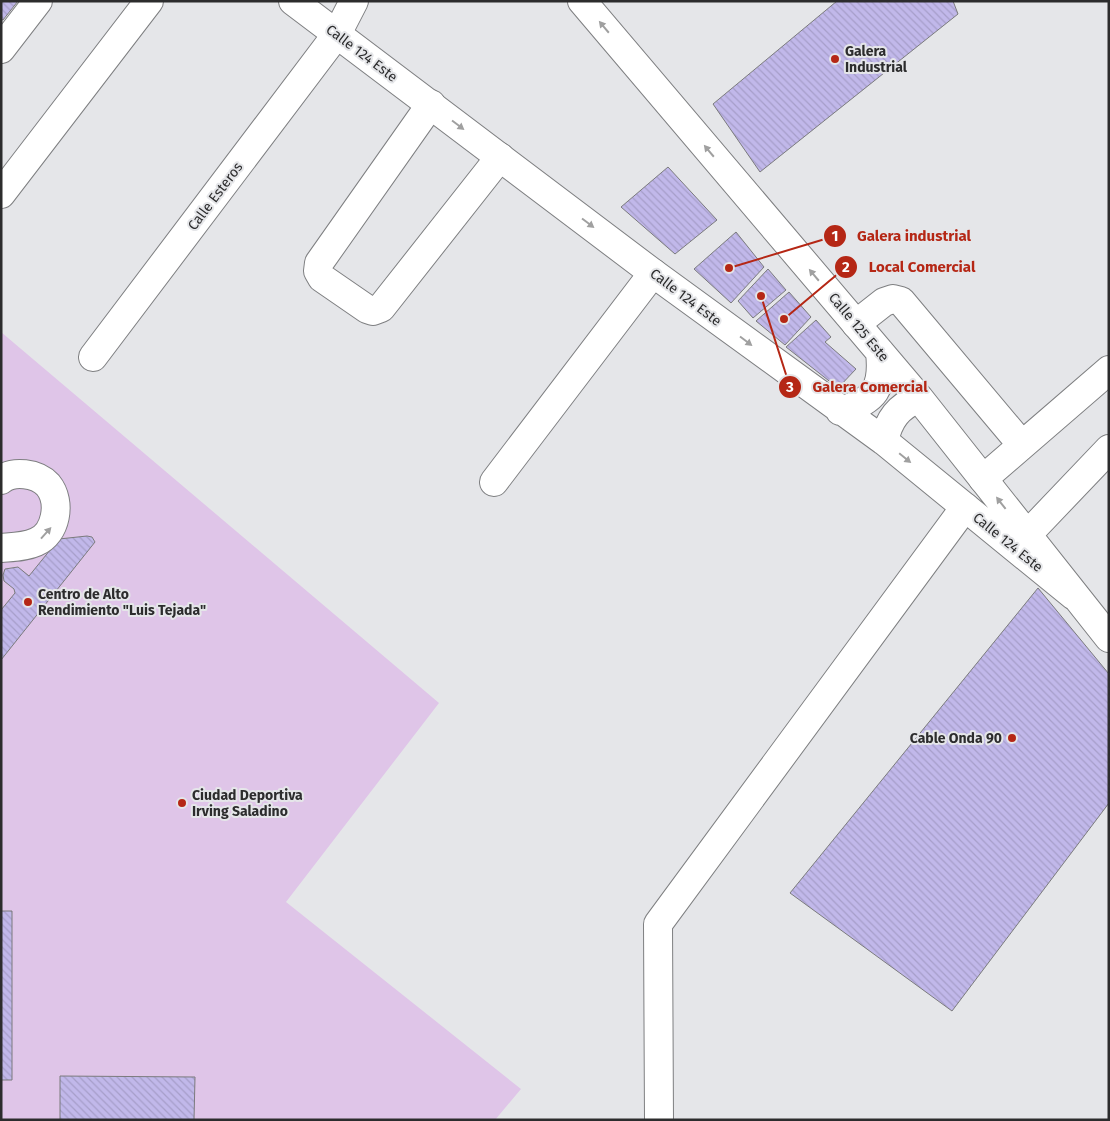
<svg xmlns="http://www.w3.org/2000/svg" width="1110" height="1121" viewBox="0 0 1110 1121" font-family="'Fira Sans',sans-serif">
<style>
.grass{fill:#dfc5e8}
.building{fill:url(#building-back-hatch);stroke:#7b7b7d}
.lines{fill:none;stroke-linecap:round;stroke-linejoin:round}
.minor-casing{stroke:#7e7f81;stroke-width:30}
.major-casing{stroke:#7e7f81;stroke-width:30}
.minor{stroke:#fff;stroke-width:28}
.major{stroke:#fff;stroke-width:28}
.oneway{fill:#a0a0a0}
.poi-dot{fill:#b52715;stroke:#e5e6e9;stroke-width:2}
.labels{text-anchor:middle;stroke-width:4;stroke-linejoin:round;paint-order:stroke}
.poi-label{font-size:14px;font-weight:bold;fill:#2c2c2d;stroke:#e5e6e9;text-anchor:start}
.street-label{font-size:14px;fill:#2c2c2d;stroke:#e5e6e9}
.leader{fill:none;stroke:#b52715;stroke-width:2}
.callout-dot{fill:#b52715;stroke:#e5e6e9;stroke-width:2}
.mark-label{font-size:15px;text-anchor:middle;font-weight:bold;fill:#fff}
.callout-label{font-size:15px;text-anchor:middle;font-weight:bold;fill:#b52715;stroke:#e5e6e9;stroke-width:4;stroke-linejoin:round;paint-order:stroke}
</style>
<defs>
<pattern id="building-back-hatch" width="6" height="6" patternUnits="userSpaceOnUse" patternTransform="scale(1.25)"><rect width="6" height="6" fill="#c1b8ea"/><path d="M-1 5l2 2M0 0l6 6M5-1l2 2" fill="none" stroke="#a69ec9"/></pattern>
</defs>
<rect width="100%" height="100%" fill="#e5e6e9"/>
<!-- grass -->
<path class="grass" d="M 1,332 L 439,703 L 286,902 L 521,1089 L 495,1120 L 1,1120 Z"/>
<!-- building -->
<path class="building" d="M 1,1 L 18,1 L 3,20 L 1,19 Z
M 837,1 L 953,1 L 958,14 L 760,172 L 713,104 Z
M 668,167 L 717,220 L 675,254 L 621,207 Z
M 736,232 L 764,267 L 731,303 L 694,269 Z
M 768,269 L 786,290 L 753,318 L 738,301 Z
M 789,292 L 811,317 L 785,345 L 756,321 Z
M 816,320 L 831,337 L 825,342 L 856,369 L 838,388 L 786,347 Z
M 87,536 L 92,537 L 95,542 L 1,660 L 1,610 L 15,593 L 14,589 L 4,581 L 3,575 L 5,569 L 18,567 L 29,576 L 59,539 Z
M 1038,588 L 1109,674 L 1109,803 L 952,1011 L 790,893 Z
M 1,911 L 12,911 L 12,1080 L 1,1080 Z
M 60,1076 L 195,1077 L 194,1120 L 60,1120 Z"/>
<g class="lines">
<!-- minor casing -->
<g class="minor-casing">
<path id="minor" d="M 1,49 L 38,1
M 431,104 L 319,263 L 318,271 L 322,278 L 367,309 L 373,311 L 381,308 L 500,157
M 1,194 L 149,1
M 856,324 L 884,302 L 893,299 L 901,301 L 1022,445
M 93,357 L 337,34 L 354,1
M 983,479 L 1109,370
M 1,480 C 13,470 37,473 48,485 C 62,502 56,534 36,542 C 25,547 13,547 1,548
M 494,482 L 653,273
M 1027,535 L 1109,449
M 659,1120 L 658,924 L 965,507"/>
</g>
<!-- major casing -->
<g class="major-casing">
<path id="major" d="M 293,1 L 653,273 L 884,441 L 1074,596
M 582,1 L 919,398 L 1109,638
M 840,411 C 875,401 884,388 880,352
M 884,441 C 889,419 898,407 919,398"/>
</g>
<!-- minor -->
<use href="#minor" class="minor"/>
<!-- major -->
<use href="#major" class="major"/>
</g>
<!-- one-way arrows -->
<defs><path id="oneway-solid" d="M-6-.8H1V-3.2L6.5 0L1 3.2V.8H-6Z" transform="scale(1.25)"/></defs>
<g class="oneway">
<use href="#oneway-solid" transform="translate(604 27) rotate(-130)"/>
<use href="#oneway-solid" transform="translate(458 125) rotate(37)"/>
<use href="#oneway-solid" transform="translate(709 151) rotate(-130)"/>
<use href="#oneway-solid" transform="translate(588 223) rotate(37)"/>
<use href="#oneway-solid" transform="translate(814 275) rotate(-130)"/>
<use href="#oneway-solid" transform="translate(746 341) rotate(37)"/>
<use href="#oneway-solid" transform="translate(905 458) rotate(39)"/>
<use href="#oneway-solid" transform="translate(1001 503) rotate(-128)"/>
<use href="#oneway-solid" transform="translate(46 533) rotate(-48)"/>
</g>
<!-- markers -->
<g class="poi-dot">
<circle cx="835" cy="59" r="5"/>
<circle cx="28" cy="602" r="5"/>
<circle cx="1012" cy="738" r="5"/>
<circle cx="182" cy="803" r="5"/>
</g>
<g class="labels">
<!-- poi labels -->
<g class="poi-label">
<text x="845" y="56">Galera<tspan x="845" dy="16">Industrial</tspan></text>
<text x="38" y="599">Centro de Alto<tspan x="38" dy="16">Rendimiento "Luis Tejada"</tspan></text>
<text x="1002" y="743" text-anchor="end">Cable Onda 90</text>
<text x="192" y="800">Ciudad Deportiva<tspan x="192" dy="16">Irving Saladino</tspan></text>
</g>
<!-- street labels -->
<g class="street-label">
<text transform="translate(362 53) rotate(37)" y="5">Calle 124 Este</text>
<text transform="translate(215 196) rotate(-53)" y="5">Calle Esteros</text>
<text transform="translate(686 297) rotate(37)" y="5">Calle 124 Este</text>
<text transform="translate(859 327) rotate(50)" y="5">Calle 125 Este</text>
<text transform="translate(1008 542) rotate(39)" y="5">Calle 124 Este</text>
</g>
</g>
<!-- callouts -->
<path class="leader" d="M729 268L835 236M784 319L846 267M761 296L790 387"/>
<g class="callout-dot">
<circle cx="729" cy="268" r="5"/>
<circle cx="784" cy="319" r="5"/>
<circle cx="761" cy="296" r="5"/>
<circle cx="835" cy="236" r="12"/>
<circle cx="846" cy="267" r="12"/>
<circle cx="790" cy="387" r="12"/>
</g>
<g class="mark-label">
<text x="835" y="241">1</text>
<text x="846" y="272">2</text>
<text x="790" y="392">3</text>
</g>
<g class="callout-label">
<text x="914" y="241">Galera industrial</text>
<text x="922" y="272">Local Comercial</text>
<text x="870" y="392">Galera Comercial</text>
</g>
<!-- border -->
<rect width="1110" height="1121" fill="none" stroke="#2c2c2d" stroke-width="5"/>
</svg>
